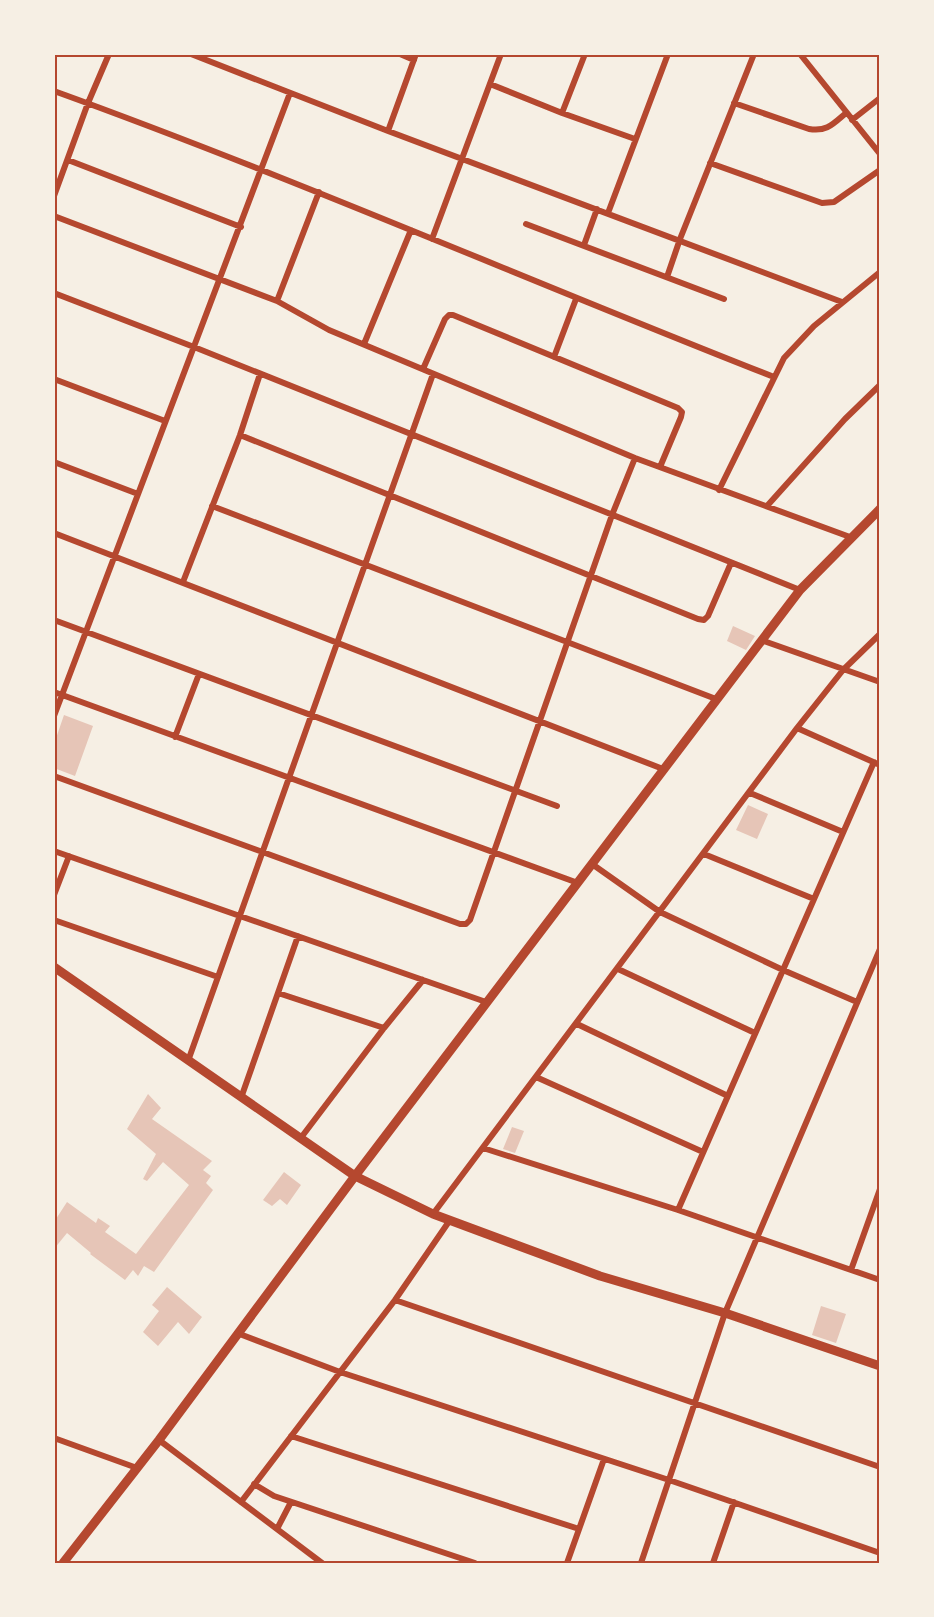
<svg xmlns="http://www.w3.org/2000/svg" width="934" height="1617" viewBox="0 0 934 1617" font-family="Arial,sans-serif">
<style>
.building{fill:#e6c5b7}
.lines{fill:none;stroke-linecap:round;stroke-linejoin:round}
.minor{stroke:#b5482f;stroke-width:6}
.tertiary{stroke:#b5482f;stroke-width:9}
.neatline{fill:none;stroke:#b5482f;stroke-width:2}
</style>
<rect width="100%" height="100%" fill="#f6efe4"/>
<!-- building -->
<path class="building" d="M 733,626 L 755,636 L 746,650 L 727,641 Z
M 64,715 L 93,726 L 75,776 L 54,768 L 54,744 Z
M 748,805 L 768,814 L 757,839 L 736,830 Z
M 148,1094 L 161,1108 L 152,1119 L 212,1161 L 203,1170 L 211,1176 L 206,1183 L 213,1190 L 154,1272 L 144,1266 L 138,1276 L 133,1270 L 125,1280 L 90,1254 L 91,1253 L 67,1233 L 54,1249 L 54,1222 L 67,1202 L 96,1223 L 98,1218 L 110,1226 L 105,1232 L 136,1254 L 189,1185 L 163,1162 L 147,1181 L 143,1179 L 156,1154 L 127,1129 Z
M 512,1127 L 524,1131 L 515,1153 L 503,1149 Z
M 284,1172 L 301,1185 L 287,1205 L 280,1199 L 272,1206 L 263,1200 Z
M 167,1287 L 202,1317 L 189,1334 L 178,1322 L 158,1346 L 143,1332 L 159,1311 L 152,1305 Z
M 821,1306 L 846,1314 L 836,1343 L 812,1335 Z"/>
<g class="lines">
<!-- minor -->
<path class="minor" d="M 191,54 L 388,131 L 842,302
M 400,54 L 414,60
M 800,54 L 880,154
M 490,84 L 562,113 L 635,139
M 54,91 C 297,179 534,283 774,377
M 734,103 L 809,129 C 827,132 833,124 846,113
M 562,113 L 585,54
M 852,120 L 880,98
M 388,131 L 416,54
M 68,160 L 241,227
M 710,163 L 822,203 L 834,202 L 880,170
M 54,196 L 88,103 L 109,54
M 608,213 L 668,54
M 54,216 L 277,301 L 329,330 L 635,458 L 850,537
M 526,224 L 724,299
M 432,239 L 501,54
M 584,245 L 597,209
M 667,277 L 680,239 L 754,54
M 54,293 L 194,347 L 800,590
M 277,301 L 319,192
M 364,344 L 411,230
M 554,357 L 576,299
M 423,369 L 445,319 L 449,315 L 453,315 L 678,408 L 682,412 L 681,417 L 660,467
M 54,379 L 165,421
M 240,435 L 698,619 L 704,620 L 708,616 L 731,563
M 54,462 L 138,494
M 719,490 L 784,358 L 814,326 L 880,272
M 212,506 L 716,699
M 767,506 L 845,419 L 880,385
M 54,533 L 663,769
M 183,582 L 240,435 L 260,374
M 54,620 L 557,806
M 761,640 L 880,682
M 54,692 L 578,883
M 54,716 L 290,93
M 797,728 L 880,765
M 175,737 L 199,674
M 54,776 L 460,924 L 466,924 L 470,920 L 612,515 L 635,458
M 750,793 L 843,832
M 54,851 L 486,1002
M 704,854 L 814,899
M 592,864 L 660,912 L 783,970 L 857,1002
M 54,895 L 69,856
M 54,920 L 218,977
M 618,969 L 755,1033
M 278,993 L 384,1028
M 577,1024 L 728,1096
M 188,1061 L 433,374
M 536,1077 L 703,1152
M 241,1098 L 298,936
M 300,1139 L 384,1028 L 423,980
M 483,1148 L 678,1210 L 880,1280
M 678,1210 L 874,762
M 433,1214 L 797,728 L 843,670 L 880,634
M 851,1270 L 880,1189
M 395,1300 L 880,1467
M 237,1333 L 340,1372 L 669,1480 L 880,1553
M 291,1436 L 579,1529
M 54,1438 L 137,1468
M 159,1440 L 322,1563
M 254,1484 L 274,1496 L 475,1563
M 241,1502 L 395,1300 L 450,1220
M 277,1529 L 291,1502
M 567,1563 L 604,1459
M 641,1563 L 725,1313 L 880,949
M 713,1563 L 734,1502"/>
<!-- tertiary -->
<path class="tertiary" d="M 54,967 L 355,1176 L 433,1214 L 600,1276 L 725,1313 L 880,1366
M 63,1563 L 159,1440 L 355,1176 L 800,590 L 880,509"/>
</g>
<!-- border -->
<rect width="934" height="1617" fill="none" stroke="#f6efe4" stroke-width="111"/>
<rect x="56" y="56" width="822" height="1506" class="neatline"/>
</svg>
